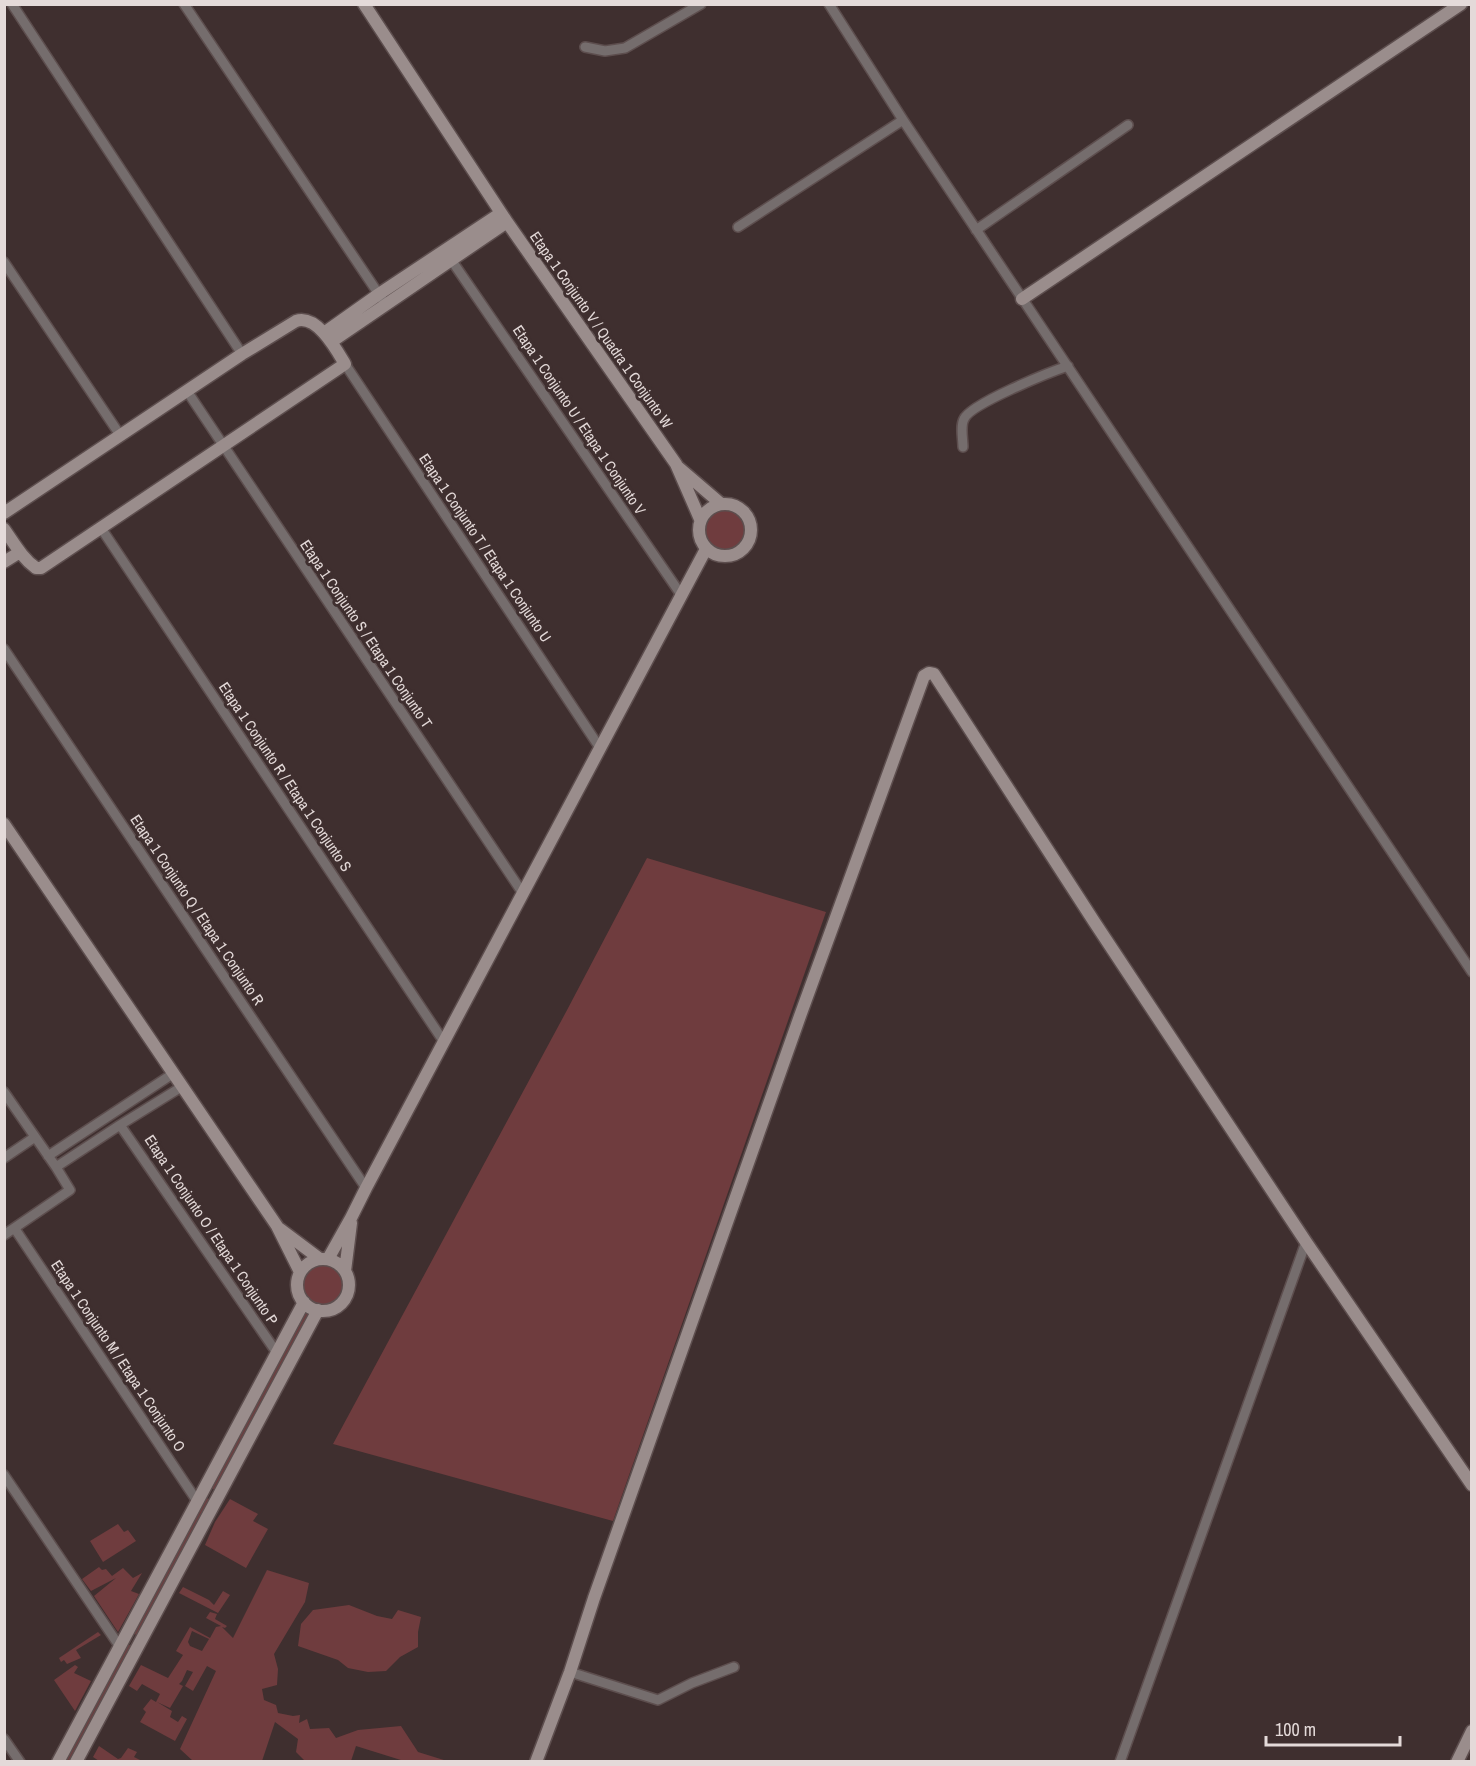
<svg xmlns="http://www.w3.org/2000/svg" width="1476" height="1766" viewBox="0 0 1476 1766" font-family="'Archivo Narrow',sans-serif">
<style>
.green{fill:#6f3c3e;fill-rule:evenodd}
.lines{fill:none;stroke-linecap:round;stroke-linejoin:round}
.street-casing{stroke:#5d4e4e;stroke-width:12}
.secondary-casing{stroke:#5d4e4e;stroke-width:15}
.street{stroke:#756d6d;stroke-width:9}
.secondary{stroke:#9a8d8c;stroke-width:12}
.labels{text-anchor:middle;stroke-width:6;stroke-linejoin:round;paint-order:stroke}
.street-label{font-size:15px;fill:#e4dad9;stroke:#3f2f2f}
</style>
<rect width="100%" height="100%" fill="#3f2f2f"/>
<!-- green -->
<path class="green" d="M704 530a21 21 0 1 1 42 0a21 21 0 1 1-42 0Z
M 647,858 L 826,912 L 613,1521 L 333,1444 L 566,1012 Z
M303 1285a20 20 0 1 1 40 0a20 20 0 1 1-40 0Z
M 305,1311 L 311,1314 L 216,1490 L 211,1488 Z
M 205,1498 L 210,1499 L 138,1636 L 133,1633 Z
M 230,1499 L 258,1514 L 253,1521 L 268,1529 L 246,1568 L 205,1545 L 215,1522 Z
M 118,1524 L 124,1532 L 128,1530 L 136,1541 L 103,1562 L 90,1541 Z
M 99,1567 L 102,1570 L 106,1569 L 112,1576 L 123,1568 L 133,1578 L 142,1573 L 131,1591 L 139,1594 L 118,1632 L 94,1596 L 116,1578 L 91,1591 L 82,1579 Z
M 267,1570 L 309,1583 L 305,1602 L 274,1654 L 278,1669 L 277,1685 L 262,1689 L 264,1700 L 276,1705 L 278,1713 L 293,1716 L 300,1715 L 299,1723 L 307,1719 L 310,1729 L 329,1728 L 336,1738 L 358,1730 L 401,1726 L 418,1752 L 447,1761 L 404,1761 L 356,1746 L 351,1761 L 305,1761 L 296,1752 L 298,1739 L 275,1722 L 262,1761 L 193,1761 L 180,1749 L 216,1671 L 207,1666 L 193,1691 L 185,1686 L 193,1672 L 187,1670 L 182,1681 L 179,1684 L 183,1686 L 170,1708 L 157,1702 L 172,1711 L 170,1717 L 178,1722 L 182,1716 L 187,1719 L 175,1741 L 140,1722 L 146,1712 L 143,1709 L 151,1699 L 156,1702 L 160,1694 L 142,1684 L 137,1691 L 129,1686 L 141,1665 L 168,1678 L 183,1655 L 176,1651 L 190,1627 L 210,1638 L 216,1627 L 221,1626 L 206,1618 L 210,1612 L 217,1614 L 215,1619 L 227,1626 L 225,1628 L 222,1627 L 233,1638 ZM 192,1631 L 209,1639 L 202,1651 L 190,1646 L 188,1642 Z
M 183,1587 L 209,1600 L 214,1605 L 223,1591 L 230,1595 L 218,1613 L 179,1593 Z
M 349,1605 L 377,1616 L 392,1619 L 398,1610 L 421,1617 L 418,1632 L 418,1647 L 400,1657 L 386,1671 L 368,1672 L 348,1668 L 338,1660 L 298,1646 L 301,1624 L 313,1610 Z
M 98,1632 L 101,1635 L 76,1650 L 81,1658 L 67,1664 L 64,1660 L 61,1662 L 59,1658 Z
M 128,1644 L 133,1647 L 72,1761 L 65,1762 Z
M 75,1665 L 78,1667 L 74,1673 L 91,1681 L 75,1711 L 54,1680 Z
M 99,1746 L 118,1759 L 121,1758 L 128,1748 L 137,1752 L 134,1757 L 142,1761 L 99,1761 L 93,1757 Z"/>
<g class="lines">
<!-- street casing -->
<g class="street-casing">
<path id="street" d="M 12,4 L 242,354
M 184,4 L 382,299
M 829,4 L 903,120 L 1472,972
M 585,47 L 605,51 L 625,48 L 701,4
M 738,227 L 903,120
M 976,230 L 1128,125
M 452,261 L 682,596
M 4,262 L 120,435
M 345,364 L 600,748
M 187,391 L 522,892
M 963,447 C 963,439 960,426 964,419 C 970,404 1050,372 1068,366
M 101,528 L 444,1042
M 4,649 L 366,1188
M 4,1092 L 56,1167 L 70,1190 L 4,1235
M 120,1125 L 277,1353
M 48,1156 L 174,1073
M 4,1158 L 35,1137
M 56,1167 L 120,1125 L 183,1086
M 15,1229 L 197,1501
M 4,1475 L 120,1647
M 570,1672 L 658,1700 L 692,1683 L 734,1667
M 4,1739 L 20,1762
M 1120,1762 L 1306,1242"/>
</g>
<!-- secondary casing -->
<g class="secondary-casing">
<path id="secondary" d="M 364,4 L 507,222 L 676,464 L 700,519
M 1022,299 L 1461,4
M 324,333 L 379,294 L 501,213
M 331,342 L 507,222
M 678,467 L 720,503
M699 530a26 26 0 1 1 52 0a26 26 0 1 1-52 0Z
M 4,513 L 242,354 L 296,321 C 317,314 336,349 345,364 L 41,568 L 36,568 C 22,558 14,543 4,529
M 4,562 L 20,552
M 4,824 L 277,1226 L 300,1272
M 280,1229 L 320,1259
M 328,1259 L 351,1218 L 366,1188 L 706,549
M297 1285a26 26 0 1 1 52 0a26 26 0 1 1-52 0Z
M 345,1271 L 351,1223
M 58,1762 L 304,1302
M 76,1762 L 318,1310
M 536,1762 L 570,1672 L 594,1598 L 800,1016 L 924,676 L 929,673 L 934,674 L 1095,923 L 1306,1242 L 1472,1485
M 1457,1762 L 1472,1731"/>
</g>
<!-- street -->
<use href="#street" class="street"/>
<!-- secondary -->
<use href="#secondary" class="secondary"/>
</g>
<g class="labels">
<!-- street labels -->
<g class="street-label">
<text transform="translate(601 330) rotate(55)" y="5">Etapa 1 Conjunto V / Quadra 1 Conjunto W</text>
<text transform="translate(579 420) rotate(56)" y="5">Etapa 1 Conjunto U / Etapa 1 Conjunto V</text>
<text transform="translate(485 548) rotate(56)" y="5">Etapa 1 Conjunto T / Etapa 1 Conjunto U</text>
<text transform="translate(366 634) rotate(56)" y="5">Etapa 1 Conjunto S / Etapa 1 Conjunto T</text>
<text transform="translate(285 777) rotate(56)" y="5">Etapa 1 Conjunto R / Etapa 1 Conjunto S</text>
<text transform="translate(197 910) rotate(56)" y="5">Etapa 1 Conjunto Q / Etapa 1 Conjunto R</text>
<text transform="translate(211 1230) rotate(56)" y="5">Etapa 1 Conjunto O / Etapa 1 Conjunto P</text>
<text transform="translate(118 1356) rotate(56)" y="5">Etapa 1 Conjunto M / Etapa 1 Conjunto O</text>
</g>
</g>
<!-- border -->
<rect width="1476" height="1766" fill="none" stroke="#e4dad9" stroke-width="12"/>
<!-- scale -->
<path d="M1266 1736v9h134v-9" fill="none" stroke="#e4dad9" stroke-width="3"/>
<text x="1275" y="1736" font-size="18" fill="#e4dad9" stroke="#3f2f2f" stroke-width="4.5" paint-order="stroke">100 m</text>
</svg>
